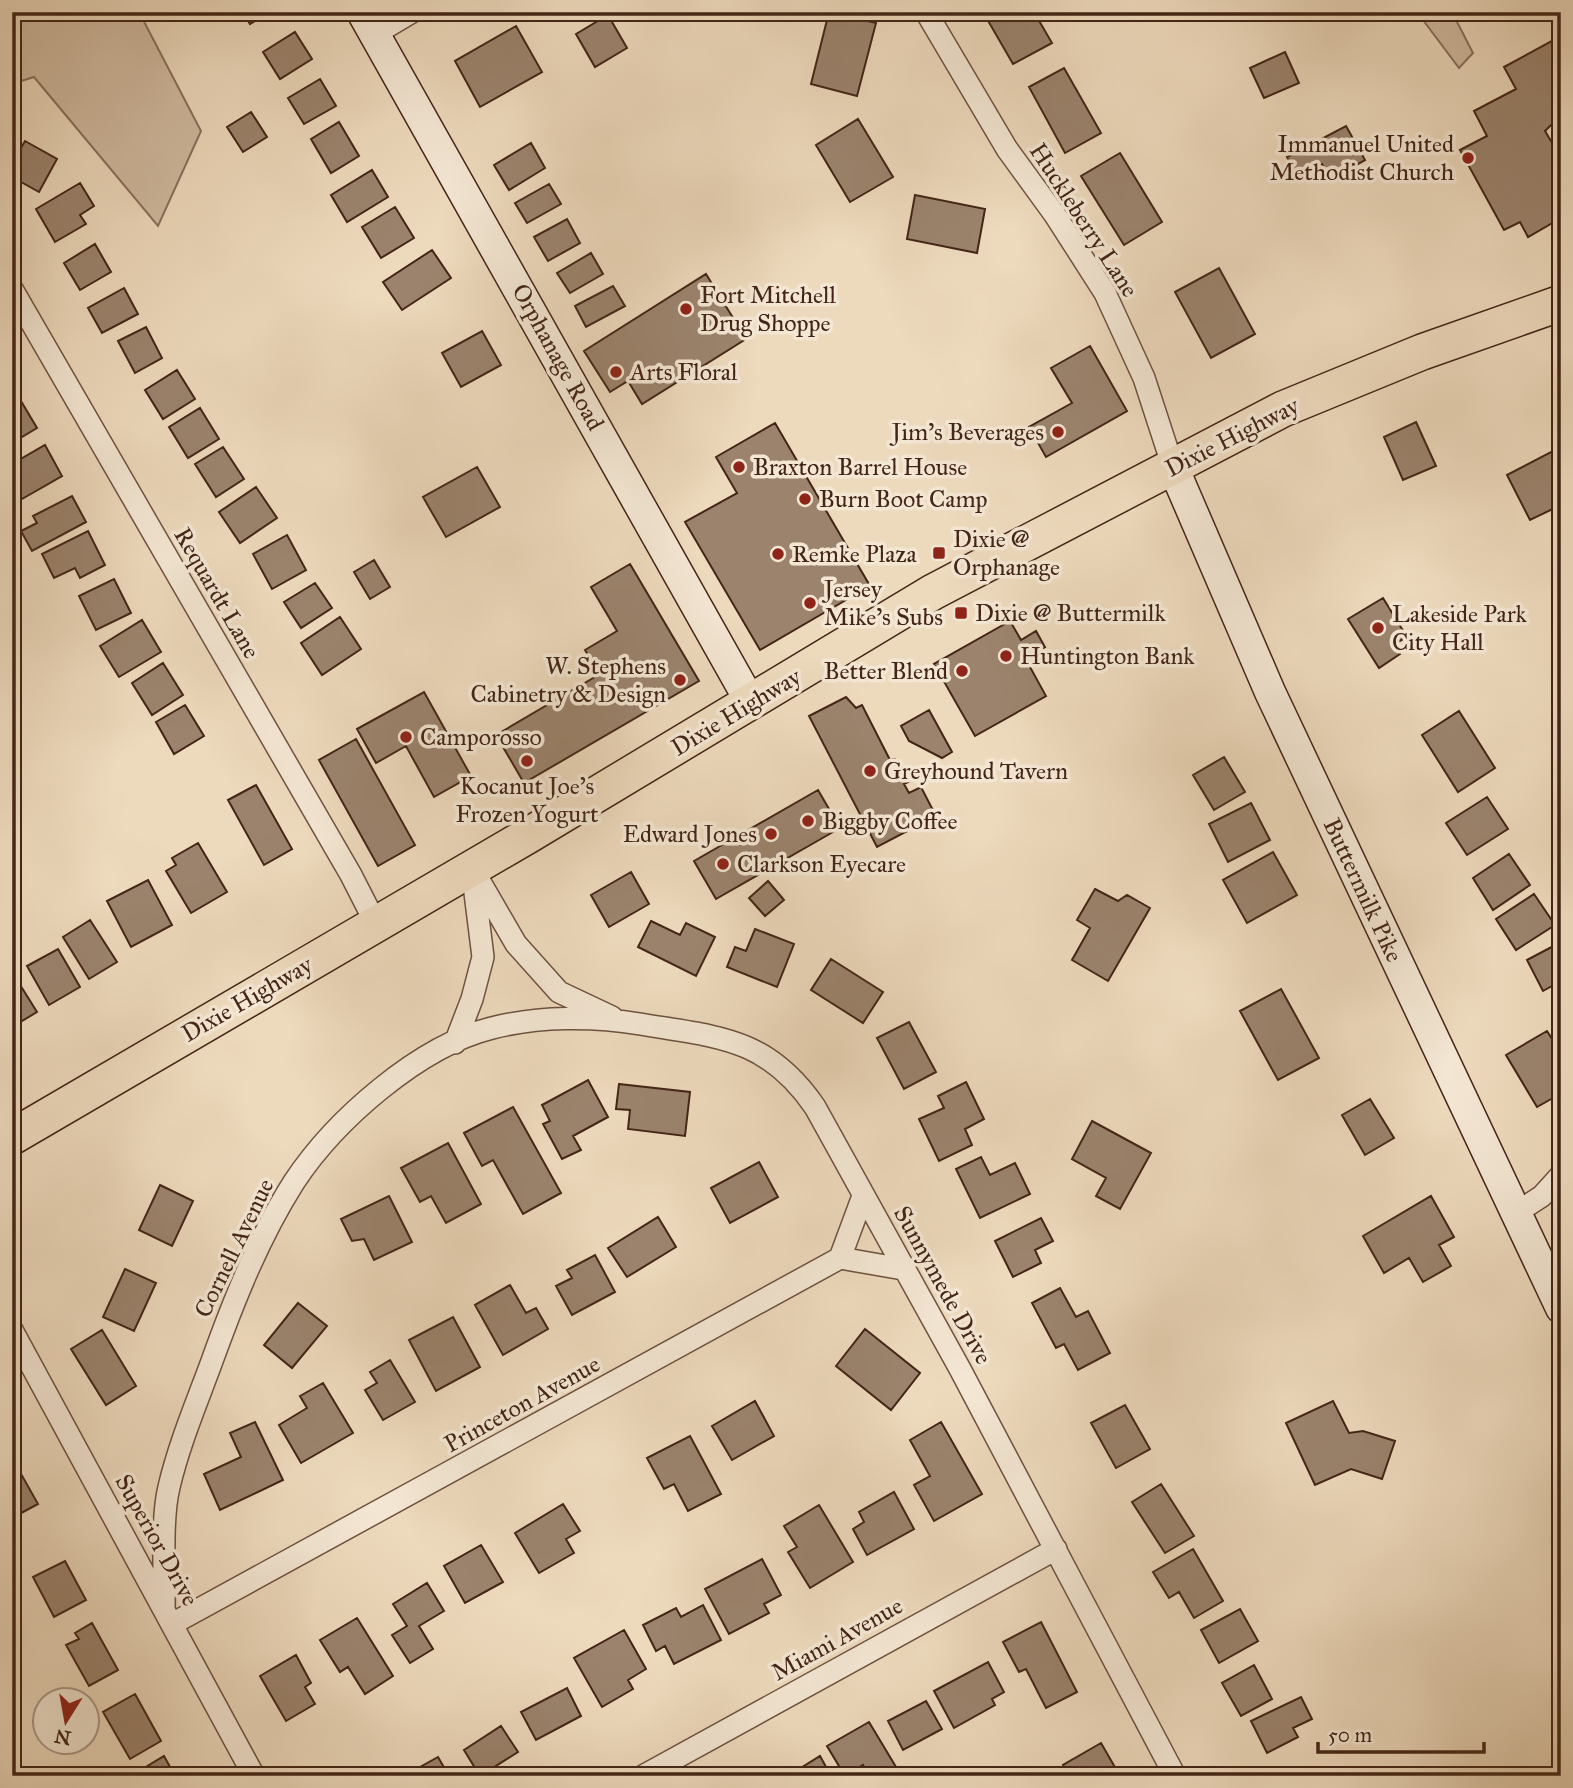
<svg xmlns="http://www.w3.org/2000/svg" width="1573" height="1788" viewBox="0 0 1573 1788" font-family="'IM FELL Great Primer',serif">
<style>
.green{fill:#d0baa0;stroke:#8a705c;stroke-width:2}
.building{fill:#9b836d;stroke:#432517;stroke-width:2}
.lines{fill:none;stroke-linecap:round;stroke-linejoin:round}
.minor-casing{stroke:#6e5240;stroke-width:24}
.secondary-casing{stroke:#432517;stroke-width:33}
.primary-casing{stroke:#432517;stroke-width:38}
.minor{stroke:#f3e6d3;stroke-width:21}
.secondary{stroke:#f3e6d3;stroke-width:30}
.primary{stroke:#edd9bc;stroke-width:35}
.poi-dot{fill:#8f2418;stroke:#f3e6d3;stroke-width:2.5}
.labels{text-anchor:middle;stroke-width:7;stroke-linejoin:round;paint-order:stroke}
.poi-label{font-size:24px;fill:#432517;stroke:#f3e6d3;text-anchor:start}
.street-label{font-size:24px;fill:#432517;stroke:#f3e6d3}
</style>
<rect width="100%" height="100%" fill="#edd9bc"/>
<filter id="stains"><feTurbulence type="fractalNoise" baseFrequency=".00286" numOctaves="4"/><feColorMatrix values="0 0 0 0 .2 0 0 0 0 .09 0 0 0 0 .02 0 0 0 .5 -.17"/></filter>
<radialGradient id="worn" r=".72"><stop offset=".6" stop-color="#630" stop-opacity="0"/><stop offset="1" stop-color="#630" stop-opacity=".3"/></radialGradient>
<!-- green -->
<path class="green" d="M 12,12 L 139,12 L 201,131 L 158,226 L 34,77 L 12,84 Z
M 1417,12 L 1452,12 L 1473,53 L 1459,68 Z"/>
<!-- building -->
<path class="building" d="M 243,12 L 270,12 L 250,24 Z
M 829,12 L 876,23 L 857,96 L 811,84 Z
M 983,12 L 1034,12 L 1052,43 L 1013,64 Z
M 608,15 L 627,48 L 595,67 L 576,34 Z
M 516,26 L 542,72 L 480,107 L 455,61 Z
M 295,32 L 312,59 L 280,79 L 263,52 Z
M 1561,36 L 1561,131 L 1555,121 L 1545,131 L 1561,158 L 1561,218 L 1528,237 L 1520,222 L 1504,230 L 1460,150 L 1487,136 L 1474,111 L 1516,89 L 1504,67 Z
M 1285,52 L 1299,83 L 1264,98 L 1250,68 Z
M 1064,68 L 1101,133 L 1065,153 L 1029,87 Z
M 320,79 L 336,106 L 304,124 L 288,98 Z
M 251,112 L 267,137 L 243,152 L 227,127 Z
M 858,119 L 893,177 L 850,202 L 816,145 Z
M 339,122 L 359,156 L 331,173 L 311,139 Z
M 1346,126 L 1365,160 L 1331,179 L 1322,164 L 1298,177 L 1287,157 Z
M 25,141 L 57,159 L 39,192 L 12,177 L 12,163 Z
M 531,143 L 545,168 L 509,190 L 494,165 Z
M 1120,153 L 1162,222 L 1124,245 L 1081,176 Z
M 372,170 L 388,197 L 347,222 L 331,195 Z
M 80,183 L 94,206 L 80,215 L 86,224 L 55,242 L 36,209 Z
M 549,184 L 561,204 L 527,223 L 515,203 Z
M 915,195 L 985,209 L 977,253 L 907,239 Z
M 395,207 L 414,238 L 381,258 L 362,227 Z
M 567,219 L 580,243 L 548,261 L 534,237 Z
M 95,244 L 111,272 L 80,290 L 64,263 Z
M 432,250 L 451,278 L 402,310 L 383,282 Z
M 591,253 L 603,274 L 570,293 L 557,273 Z
M 1219,268 L 1255,334 L 1211,358 L 1175,292 Z
M 706,274 L 746,339 L 642,404 L 628,381 L 610,392 L 584,351 Z
M 613,286 L 625,306 L 586,327 L 575,306 Z
M 124,288 L 138,314 L 102,333 L 88,308 Z
M 146,327 L 162,358 L 135,373 L 118,341 Z
M 482,331 L 501,365 L 461,387 L 442,353 Z
M 1090,346 L 1127,411 L 1046,457 L 1029,427 L 1072,403 L 1051,368 Z
M 177,370 L 195,399 L 163,419 L 145,390 Z
M 18,396 L 37,428 L 12,443 L 12,399 Z
M 200,408 L 219,439 L 188,458 L 169,427 Z
M 1416,422 L 1436,466 L 1403,480 L 1384,437 Z
M 775,423 L 870,586 L 760,650 L 685,522 L 737,493 L 716,457 Z
M 45,445 L 62,476 L 22,499 L 12,482 L 12,464 Z
M 223,447 L 244,479 L 216,497 L 195,464 Z
M 1551,452 L 1561,471 L 1561,505 L 1530,520 L 1507,475 Z
M 477,467 L 500,507 L 446,537 L 423,497 Z
M 256,487 L 277,518 L 240,543 L 219,512 Z
M 72,496 L 86,522 L 32,551 L 21,531 L 37,523 L 33,516 Z
M 88,531 L 105,565 L 80,578 L 75,568 L 54,578 L 42,554 Z
M 287,535 L 306,570 L 272,589 L 253,554 Z
M 374,560 L 390,587 L 370,599 L 354,572 Z
M 630,564 L 699,681 L 524,783 L 496,735 L 600,674 L 585,650 L 617,631 L 591,587 Z
M 114,579 L 131,613 L 96,630 L 79,596 Z
M 315,583 L 332,608 L 301,628 L 284,602 Z
M 1383,598 L 1407,637 L 1394,644 L 1400,654 L 1379,668 L 1348,619 Z
M 340,617 L 361,649 L 322,675 L 301,643 Z
M 142,620 L 161,652 L 119,677 L 100,646 Z
M 1010,621 L 1021,640 L 1036,631 L 1045,647 L 1025,658 L 1046,696 L 975,736 L 934,664 Z
M 163,663 L 183,695 L 152,715 L 132,683 Z
M 424,692 L 471,776 L 434,797 L 406,746 L 376,763 L 357,729 Z
M 846,697 L 856,708 L 862,705 L 890,760 L 895,759 L 908,782 L 904,784 L 909,793 L 921,787 L 936,816 L 877,847 L 809,716 Z
M 185,705 L 204,736 L 174,754 L 156,722 Z
M 929,710 L 952,752 L 942,758 L 909,741 L 901,726 Z
M 1459,711 L 1495,768 L 1458,792 L 1422,735 Z
M 356,739 L 415,845 L 378,866 L 319,760 Z
M 1224,757 L 1245,792 L 1214,810 L 1193,775 Z
M 256,785 L 292,849 L 264,865 L 228,800 Z
M 818,790 L 840,828 L 716,899 L 694,861 Z
M 1487,797 L 1508,829 L 1467,855 L 1446,823 Z
M 1251,803 L 1270,840 L 1228,862 L 1209,824 Z
M 198,843 L 227,892 L 191,913 L 166,871 L 176,865 L 172,858 Z
M 1273,852 L 1297,895 L 1247,923 L 1223,880 Z
M 1509,854 L 1530,885 L 1493,910 L 1473,878 Z
M 631,872 L 649,904 L 609,927 L 591,895 Z
M 148,880 L 172,925 L 131,947 L 107,901 Z
M 768,881 L 784,900 L 765,916 L 749,898 Z
M 1095,889 L 1118,901 L 1127,895 L 1150,908 L 1108,981 L 1072,960 L 1090,928 L 1077,920 Z
M 1534,894 L 1555,925 L 1516,950 L 1496,919 Z
M 90,920 L 117,962 L 89,979 L 63,937 Z
M 651,921 L 680,935 L 686,923 L 715,937 L 696,976 L 638,947 Z
M 755,929 L 794,944 L 777,987 L 727,967 L 735,947 L 746,951 Z
M 1561,942 L 1561,981 L 1543,991 L 1527,960 Z
M 58,949 L 80,987 L 49,1005 L 27,966 Z
M 831,959 L 883,992 L 863,1023 L 811,990 Z
M 12,972 L 37,1012 L 12,1027 Z
M 1281,989 L 1319,1058 L 1278,1080 L 1240,1011 Z
M 909,1022 L 936,1072 L 904,1089 L 877,1038 Z
M 1547,1031 L 1561,1053 L 1561,1111 L 1553,1098 L 1537,1107 L 1506,1055 Z
M 588,1080 L 608,1117 L 573,1136 L 581,1150 L 562,1159 L 543,1124 L 550,1121 L 542,1105 Z
M 966,1082 L 984,1119 L 965,1129 L 972,1145 L 939,1161 L 919,1119 L 944,1108 L 938,1096 Z
M 619,1084 L 690,1092 L 685,1136 L 628,1129 L 630,1110 L 616,1109 Z
M 1370,1099 L 1394,1138 L 1365,1155 L 1342,1115 Z
M 513,1107 L 561,1193 L 523,1214 L 493,1160 L 482,1166 L 464,1133 Z
M 1092,1121 L 1151,1153 L 1120,1209 L 1096,1196 L 1106,1178 L 1072,1159 Z
M 448,1143 L 481,1204 L 446,1223 L 431,1196 L 420,1202 L 401,1168 Z
M 981,1157 L 990,1175 L 1015,1163 L 1030,1194 L 980,1218 L 956,1169 Z
M 759,1162 L 778,1197 L 730,1223 L 711,1188 Z
M 160,1185 L 193,1201 L 172,1246 L 139,1230 Z
M 389,1196 L 412,1242 L 374,1260 L 364,1239 L 352,1241 L 341,1219 Z
M 1431,1196 L 1454,1237 L 1439,1245 L 1451,1266 L 1423,1282 L 1409,1258 L 1384,1273 L 1363,1236 Z
M 658,1217 L 676,1247 L 627,1277 L 608,1248 Z
M 1041,1218 L 1053,1241 L 1035,1250 L 1041,1263 L 1013,1277 L 995,1241 Z
M 595,1255 L 615,1292 L 572,1315 L 556,1286 L 572,1278 L 567,1270 Z
M 125,1269 L 156,1283 L 134,1331 L 103,1317 Z
M 510,1285 L 526,1313 L 536,1308 L 548,1329 L 503,1355 L 475,1305 Z
M 1060,1288 L 1076,1317 L 1088,1311 L 1110,1353 L 1078,1370 L 1064,1344 L 1056,1348 L 1032,1303 Z
M 298,1303 L 327,1326 L 292,1368 L 264,1345 Z
M 453,1317 L 480,1367 L 436,1391 L 409,1340 Z
M 865,1329 L 920,1373 L 891,1410 L 836,1366 Z
M 102,1330 L 136,1386 L 106,1405 L 71,1349 Z
M 390,1360 L 415,1402 L 383,1420 L 365,1390 L 377,1383 L 370,1372 Z
M 323,1383 L 353,1433 L 301,1463 L 279,1425 L 307,1408 L 300,1396 Z
M 755,1401 L 774,1436 L 732,1460 L 712,1426 Z
M 1333,1401 L 1349,1433 L 1363,1431 L 1395,1441 L 1382,1479 L 1351,1469 L 1315,1485 L 1286,1423 Z
M 1125,1405 L 1150,1449 L 1116,1468 L 1091,1423 Z
M 255,1422 L 283,1480 L 220,1510 L 204,1474 L 241,1457 L 230,1433 Z
M 941,1422 L 982,1494 L 934,1521 L 914,1485 L 930,1476 L 910,1440 Z
M 690,1436 L 721,1494 L 688,1511 L 674,1484 L 664,1489 L 647,1458 Z
M 12,1458 L 38,1504 L 12,1518 Z
M 1161,1484 L 1194,1536 L 1165,1553 L 1132,1502 Z
M 894,1492 L 914,1529 L 867,1555 L 853,1529 L 864,1522 L 859,1512 Z
M 563,1504 L 580,1531 L 566,1539 L 574,1553 L 539,1573 L 515,1533 Z
M 819,1505 L 853,1562 L 810,1588 L 788,1552 L 797,1547 L 784,1526 Z
M 481,1545 L 503,1582 L 465,1603 L 444,1566 Z
M 1193,1549 L 1223,1601 L 1194,1618 L 1179,1592 L 1169,1598 L 1153,1572 Z
M 762,1559 L 781,1595 L 764,1604 L 769,1613 L 729,1634 L 705,1589 Z
M 65,1561 L 86,1600 L 54,1617 L 33,1577 Z
M 427,1583 L 444,1611 L 419,1626 L 433,1649 L 410,1663 L 392,1635 L 407,1626 L 393,1604 Z
M 703,1605 L 721,1640 L 674,1664 L 665,1646 L 656,1651 L 643,1625 L 676,1608 L 681,1617 Z
M 1240,1609 L 1258,1641 L 1219,1663 L 1201,1630 Z
M 357,1618 L 393,1676 L 365,1694 L 348,1667 L 340,1672 L 320,1640 Z
M 1041,1622 L 1077,1692 L 1046,1708 L 1026,1669 L 1019,1672 L 1003,1642 Z
M 92,1623 L 118,1670 L 89,1686 L 66,1645 L 79,1639 L 75,1633 Z
M 624,1630 L 646,1669 L 628,1680 L 633,1689 L 602,1707 L 574,1658 Z
M 296,1655 L 311,1683 L 305,1687 L 315,1704 L 286,1721 L 260,1676 Z
M 988,1662 L 1004,1692 L 992,1699 L 995,1705 L 954,1728 L 934,1691 Z
M 1254,1665 L 1272,1699 L 1241,1716 L 1222,1683 Z
M 567,1688 L 581,1716 L 536,1740 L 521,1712 Z
M 135,1694 L 161,1741 L 130,1759 L 103,1712 Z
M 1301,1697 L 1312,1719 L 1293,1728 L 1298,1737 L 1267,1753 L 1251,1721 Z
M 926,1701 L 942,1729 L 903,1750 L 888,1721 Z
M 869,1722 L 896,1767 L 882,1776 L 869,1776 L 863,1765 L 845,1776 L 827,1746 Z
M 501,1726 L 518,1752 L 480,1776 L 464,1750 Z
M 1101,1743 L 1120,1776 L 1069,1776 L 1063,1765 Z
M 164,1756 L 175,1776 L 131,1776 Z
M 820,1756 L 831,1776 L 788,1776 Z
M 438,1757 L 449,1776 L 404,1776 Z"/>
<g class="lines">
<!-- minor casing -->
<g class="minor-casing">
<path id="minor" d="M 926,12 L 1007,149 L 1055,215 L 1105,293 L 1144,378 L 1173,467
M 375,34 L 412,12
M 12,289 L 351,875 L 376,924
M 472,868 L 516,944 L 559,992 L 612,1017
M 455,1043 L 472,999 L 483,957 L 473,877
M 1516,1213 L 1542,1196 L 1561,1175
M 840,1258 L 863,1196
M 12,1330 L 254,1776
M 164,1609 C 165,1573 161,1520 169,1487 C 179,1444 197,1402 212,1361 C 234,1300 259,1237 294,1182 C 335,1120 419,1046 492,1028 C 539,1016 593,1016 640,1024 C 718,1037 767,1037 815,1107 L 960,1369 L 1175,1776
M 172,1624 L 840,1258 L 903,1269
M 643,1776 L 1056,1549"/>
</g>
<!-- secondary casing -->
<g class="secondary-casing">
<path id="secondary" d="M 362,12 L 751,703
M 1173,467 L 1270,692 L 1561,1308"/>
</g>
<!-- primary casing -->
<g class="primary-casing">
<path id="primary" d="M 12,1137 L 529,835 L 933,592 L 1283,409 L 1422,352 L 1561,303"/>
</g>
<!-- minor -->
<use href="#minor" class="minor"/>
<!-- secondary -->
<use href="#secondary" class="secondary"/>
<!-- primary -->
<use href="#primary" class="primary"/>
</g>
<!-- markers -->
<g class="poi-dot">
<circle cx="1468" cy="158" r="7"/>
<circle cx="686" cy="309" r="7"/>
<circle cx="616" cy="372" r="7"/>
<circle cx="1058" cy="432" r="7"/>
<circle cx="739" cy="467" r="7"/>
<circle cx="805" cy="499" r="7"/>
<rect x="932" y="546" width="14" height="14" rx="3.5"/>
<circle cx="778" cy="554" r="7"/>
<circle cx="810" cy="603" r="7"/>
<rect x="954" y="606" width="14" height="14" rx="3.5"/>
<circle cx="1378" cy="628" r="7"/>
<circle cx="1006" cy="656" r="7"/>
<circle cx="962" cy="671" r="7"/>
<circle cx="680" cy="680" r="7"/>
<circle cx="406" cy="737" r="7"/>
<circle cx="527" cy="761" r="7"/>
<circle cx="870" cy="771" r="7"/>
<circle cx="808" cy="821" r="7"/>
<circle cx="771" cy="834" r="7"/>
<circle cx="723" cy="864" r="7"/>
</g>
<g class="labels">
<!-- poi labels -->
<g class="poi-label">
<text x="1454" y="152" text-anchor="end">Immanuel United<tspan x="1454" dy="28">Methodist Church</tspan></text>
<text x="700" y="303">Fort Mitchell<tspan x="700" dy="28">Drug Shoppe</tspan></text>
<text x="630" y="380">Arts Floral</text>
<text x="1044" y="440" text-anchor="end">Jim’s Beverages</text>
<text x="753" y="475">Braxton Barrel House</text>
<text x="819" y="507">Burn Boot Camp</text>
<text x="953" y="547">Dixie @<tspan x="953" dy="28">Orphanage</tspan></text>
<text x="792" y="562">Remke Plaza</text>
<text x="824" y="597">Jersey<tspan x="824" dy="28">Mike's Subs</tspan></text>
<text x="975" y="621">Dixie @ Buttermilk</text>
<text x="1392" y="622">Lakeside Park<tspan x="1392" dy="28">City Hall</tspan></text>
<text x="1020" y="664">Huntington Bank</text>
<text x="666" y="674" text-anchor="end">W. Stephens<tspan x="666" dy="28">Cabinetry &amp; Design</tspan></text>
<text x="948" y="679" text-anchor="end">Better Blend</text>
<text x="420" y="745">Camporosso</text>
<text x="884" y="779">Greyhound Tavern</text>
<text x="527" y="794" text-anchor="middle">Kocanut Joe’s<tspan x="527" dy="28">Frozen Yogurt</tspan></text>
<text x="822" y="829">Biggby Coffee</text>
<text x="757" y="842" text-anchor="end">Edward Jones</text>
<text x="737" y="872">Clarkson Eyecare</text>
</g>
<!-- street labels -->
<g class="street-label">
<text transform="translate(1084 220) rotate(57)" y="8">Huckleberry Lane</text>
<text transform="translate(558 357) rotate(61)" y="8">Orphanage Road</text>
<text transform="translate(1232 437) rotate(-27)" y="8">Dixie Highway</text>
<text transform="translate(217 593) rotate(60)" y="8">Requardt Lane</text>
<text transform="translate(736 712) rotate(-31)" y="8">Dixie Highway</text>
<text transform="translate(1363 890) rotate(65)" y="8">Buttermilk Pike</text>
<text transform="translate(247 999) rotate(-30)" y="8">Dixie Highway</text>
<text transform="translate(234 1248) rotate(-64)" y="8">Cornell Avenue</text>
<text transform="translate(943 1285) rotate(61)" y="8">Sunnymede Drive</text>
<text transform="translate(522 1404) rotate(-29)" y="8">Princeton Avenue</text>
<text transform="translate(157 1540) rotate(61)" y="8">Superior Drive</text>
<text transform="translate(837 1639) rotate(-29)" y="8">Miami Avenue</text>
</g>
</g>
<!-- margin -->
<rect width="1573" height="1788" fill="none" stroke="#edd9bc" stroke-width="42"/>
<rect x="14" y="14" width="1545" height="1760" fill="none" stroke="#432517" stroke-width="3.5"/>
<rect x="21" y="21" width="1531" height="1746" fill="none" stroke="#432517" stroke-width="2"/>
<!-- north arrow -->
<g transform="translate(66 1721) rotate(191)"><circle r="33" fill="#f3e6d3" stroke="#ad9988" stroke-width="2"/>
<path d="M0-5L12 26L0 18L-12 26Z" fill="#8f2418"/>
<text y="-10" font-size="19" font-weight="bold" text-anchor="middle" fill="#432517">N</text>
</g>
<!-- scale -->
<path d="M1318 1742v10h166v-10" fill="none" stroke="#432517" stroke-width="3.5"/>
<text x="1328" y="1742" font-size="21" fill="#432517" stroke="#f3e6d3" stroke-width="5" paint-order="stroke">50 m</text>
<rect width="100%" height="100%" filter="url(#stains)"/>
<rect width="100%" height="100%" fill="url(#worn)"/>
</svg>
